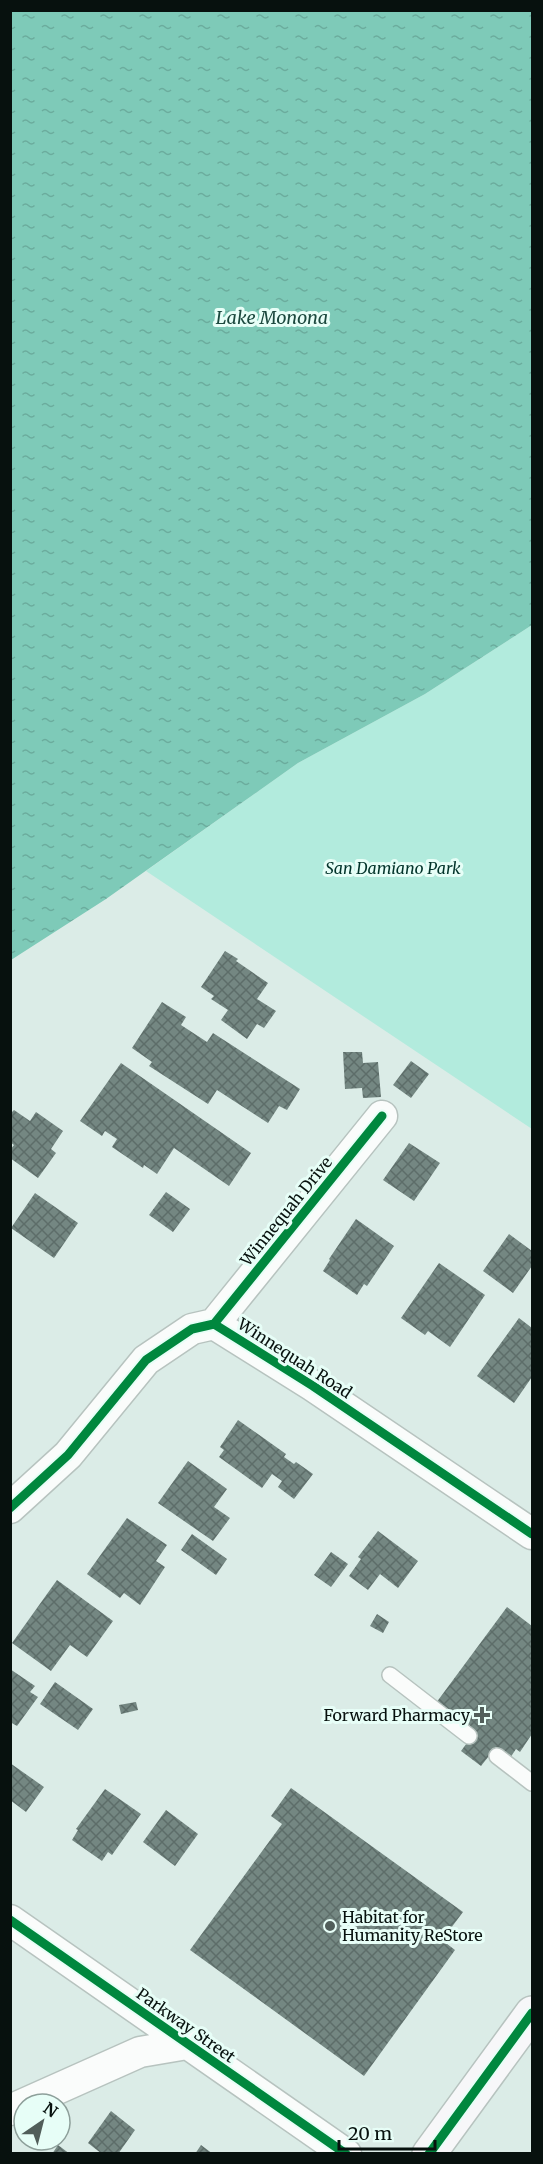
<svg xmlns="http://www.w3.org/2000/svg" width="543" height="2164" viewBox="0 0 543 2164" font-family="Merriweather,serif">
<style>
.green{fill:#b2ebdd}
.water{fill:url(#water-ripples)}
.building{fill:url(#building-cross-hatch)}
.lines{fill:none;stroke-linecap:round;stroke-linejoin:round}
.lane-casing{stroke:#b7c3bf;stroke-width:18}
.street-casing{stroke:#b7c3bf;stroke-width:33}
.secondary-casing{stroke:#b7c3bf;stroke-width:36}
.lane{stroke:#fafcfb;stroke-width:15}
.street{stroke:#fafcfb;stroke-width:30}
.secondary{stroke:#f7f7f9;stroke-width:33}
.cycleway-casing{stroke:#e7fef7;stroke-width:13}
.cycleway{stroke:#00873e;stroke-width:9}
.poi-dot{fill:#515e5a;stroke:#e7fef7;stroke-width:2}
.labels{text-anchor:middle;stroke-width:6;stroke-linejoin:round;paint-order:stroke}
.park-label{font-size:16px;font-style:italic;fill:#02332a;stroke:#e7fef7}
.street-label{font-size:16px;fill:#07110e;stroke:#e7fef7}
.poi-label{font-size:16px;fill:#07110e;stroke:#e7fef7;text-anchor:end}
.water-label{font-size:18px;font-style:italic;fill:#1b483e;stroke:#e7fef7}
</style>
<defs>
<pattern id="water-ripples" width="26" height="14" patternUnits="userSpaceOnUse" patternTransform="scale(1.5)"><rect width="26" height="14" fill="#7ecab8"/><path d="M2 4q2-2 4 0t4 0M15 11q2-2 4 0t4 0" fill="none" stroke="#6bac9d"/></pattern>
<pattern id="building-cross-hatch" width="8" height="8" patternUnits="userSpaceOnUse" patternTransform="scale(1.5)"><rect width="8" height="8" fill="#748782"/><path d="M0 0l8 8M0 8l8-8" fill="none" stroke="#5d6d69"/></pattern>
</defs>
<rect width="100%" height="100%" fill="#dbece7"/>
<!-- green -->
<path class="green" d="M 532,625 L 532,1129 L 146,871 L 298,763 L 425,694 Z"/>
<!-- water -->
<path class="water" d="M 11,10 L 532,11 L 532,625 L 425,694 L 298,763 L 106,899 L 11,960 Z"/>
<!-- building -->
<path class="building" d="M 225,951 L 238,959 L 236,961 L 268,983 L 257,999 L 276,1011 L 264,1028 L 257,1024 L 247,1039 L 221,1020 L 228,1010 L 211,999 L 214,996 L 201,987 Z
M 162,1002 L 186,1017 L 181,1025 L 207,1042 L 213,1033 L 300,1089 L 287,1110 L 279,1106 L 268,1123 L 217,1090 L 208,1104 L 149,1066 L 152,1062 L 132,1048 Z
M 343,1052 L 362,1052 L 363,1063 L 378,1062 L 381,1097 L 363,1098 L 362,1088 L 345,1089 Z
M 411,1061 L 429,1074 L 411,1098 L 393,1085 Z
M 121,1063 L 251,1153 L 229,1186 L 174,1148 L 157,1174 L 144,1165 L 143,1168 L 112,1147 L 117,1139 L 105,1131 L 102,1136 L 80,1121 Z
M 14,1110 L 30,1121 L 36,1112 L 63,1131 L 51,1149 L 56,1153 L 38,1178 L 10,1158 L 10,1150 L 14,1145 L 10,1142 L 10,1114 Z
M 409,1143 L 440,1163 L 414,1201 L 383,1180 Z
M 166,1192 L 190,1209 L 173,1232 L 149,1215 Z
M 35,1193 L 78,1223 L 54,1258 L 11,1228 Z
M 356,1219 L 394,1246 L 367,1286 L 364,1284 L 357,1295 L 323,1271 L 330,1260 L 329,1259 Z
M 509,1234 L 532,1251 L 532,1266 L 513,1293 L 483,1271 Z
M 439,1263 L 485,1295 L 450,1347 L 428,1331 L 425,1335 L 401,1318 Z
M 519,1318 L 532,1328 L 532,1377 L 514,1403 L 477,1376 Z
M 238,1420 L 286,1454 L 284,1457 L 294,1464 L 296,1462 L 313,1474 L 294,1499 L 278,1487 L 282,1481 L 272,1474 L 262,1488 L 219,1457 L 224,1450 L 220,1447 Z
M 188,1461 L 227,1489 L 214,1507 L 230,1518 L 213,1541 L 158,1503 Z
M 127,1518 L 167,1545 L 156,1561 L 165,1567 L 140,1605 L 124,1593 L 120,1598 L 87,1574 Z
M 378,1531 L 418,1561 L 398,1588 L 380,1574 L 368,1590 L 349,1576 L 361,1559 L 358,1557 Z
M 192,1534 L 227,1559 L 216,1575 L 181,1550 Z
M 331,1552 L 348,1564 L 331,1587 L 314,1575 Z
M 57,1580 L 113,1621 L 87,1657 L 70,1645 L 51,1671 L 12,1643 Z
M 507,1607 L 532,1626 L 532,1734 L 520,1752 L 516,1749 L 510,1758 L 496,1747 L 481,1766 L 461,1751 L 475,1732 L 436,1703 Z
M 377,1614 L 389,1622 L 383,1633 L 370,1626 Z
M 10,1669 L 35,1686 L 30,1692 L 38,1697 L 17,1726 L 10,1722 Z
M 55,1682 L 93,1709 L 78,1730 L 40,1704 Z
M 136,1702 L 138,1710 L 121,1714 L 119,1705 Z
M 10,1763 L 44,1787 L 26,1812 L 10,1800 Z
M 291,1788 L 463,1912 L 442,1940 L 455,1950 L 364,2076 L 190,1950 L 282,1824 L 271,1816 Z
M 105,1789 L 141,1814 L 112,1855 L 108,1852 L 102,1861 L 72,1840 L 78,1830 L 76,1829 Z
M 166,1810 L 198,1834 L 175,1866 L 143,1842 Z
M 111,2111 L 135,2130 L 118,2154 L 102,2154 L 88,2143 Z
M 58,2145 L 70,2154 L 52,2154 Z
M 201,2145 L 213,2154 L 195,2154 Z"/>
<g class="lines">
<!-- lane casing -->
<g class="lane-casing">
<path id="lane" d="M 390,1675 L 469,1736
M 497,1756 L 532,1783"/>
</g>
<!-- street casing -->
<g class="street-casing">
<path id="street" d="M 214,1324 L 382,1116
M 10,1508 L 68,1455 L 146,1360 L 192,1329 L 214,1324 L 313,1386 L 532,1534
M 10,1920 L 346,2154
M 10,2110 L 140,2052 L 187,2044"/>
</g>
<!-- secondary casing -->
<g class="secondary-casing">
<path id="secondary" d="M 429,2154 L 532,2013"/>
</g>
<!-- lane -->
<use href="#lane" class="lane"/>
<!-- street -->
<use href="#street" class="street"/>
<!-- secondary -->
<use href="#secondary" class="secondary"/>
<!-- cycleway casing -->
<g class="cycleway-casing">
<path id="cycleway" d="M 214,1324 L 382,1116
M 10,1508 L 68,1455 L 146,1360 L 192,1329 L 214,1324 L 313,1386 L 532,1534
M 10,1920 L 346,2154
M 429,2154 L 532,2013"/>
</g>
<!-- cycleway -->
<use href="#cycleway" class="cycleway"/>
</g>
<!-- markers -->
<g class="poi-dot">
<path d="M479 1706h6v6h6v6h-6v6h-6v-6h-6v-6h6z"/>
<circle cx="330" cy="1926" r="6"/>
</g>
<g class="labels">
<!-- park labels -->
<g class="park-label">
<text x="393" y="874">San Damiano Park</text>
</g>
<!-- street labels -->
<g class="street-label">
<text transform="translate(286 1211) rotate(-51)" y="6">Winnequah Drive</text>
<text transform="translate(295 1358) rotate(33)" y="6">Winnequah Road</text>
<text transform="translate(186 2025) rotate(35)" y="6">Parkway Street</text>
</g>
<!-- poi labels -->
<g class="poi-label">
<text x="470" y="1721">Forward Pharmacy</text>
<text x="342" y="1923" text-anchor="start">Habitat for<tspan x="342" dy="18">Humanity ReStore</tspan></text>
</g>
<!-- water labels -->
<g class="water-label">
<text x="272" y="324">Lake Monona</text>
</g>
</g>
<!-- border -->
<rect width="543" height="2164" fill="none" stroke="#07110e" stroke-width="24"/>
<!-- north arrow -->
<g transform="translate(42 2122) rotate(35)"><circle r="28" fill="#e7fef7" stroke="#8d9f9a" stroke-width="1.5"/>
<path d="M0-4.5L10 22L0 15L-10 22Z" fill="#515e5a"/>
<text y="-9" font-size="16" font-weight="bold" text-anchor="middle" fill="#07110e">N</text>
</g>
<!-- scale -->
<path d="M339 2140v9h96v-9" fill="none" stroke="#07110e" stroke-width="3"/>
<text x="348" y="2140" font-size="18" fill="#07110e" stroke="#e7fef7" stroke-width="4.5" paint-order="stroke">20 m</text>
</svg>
